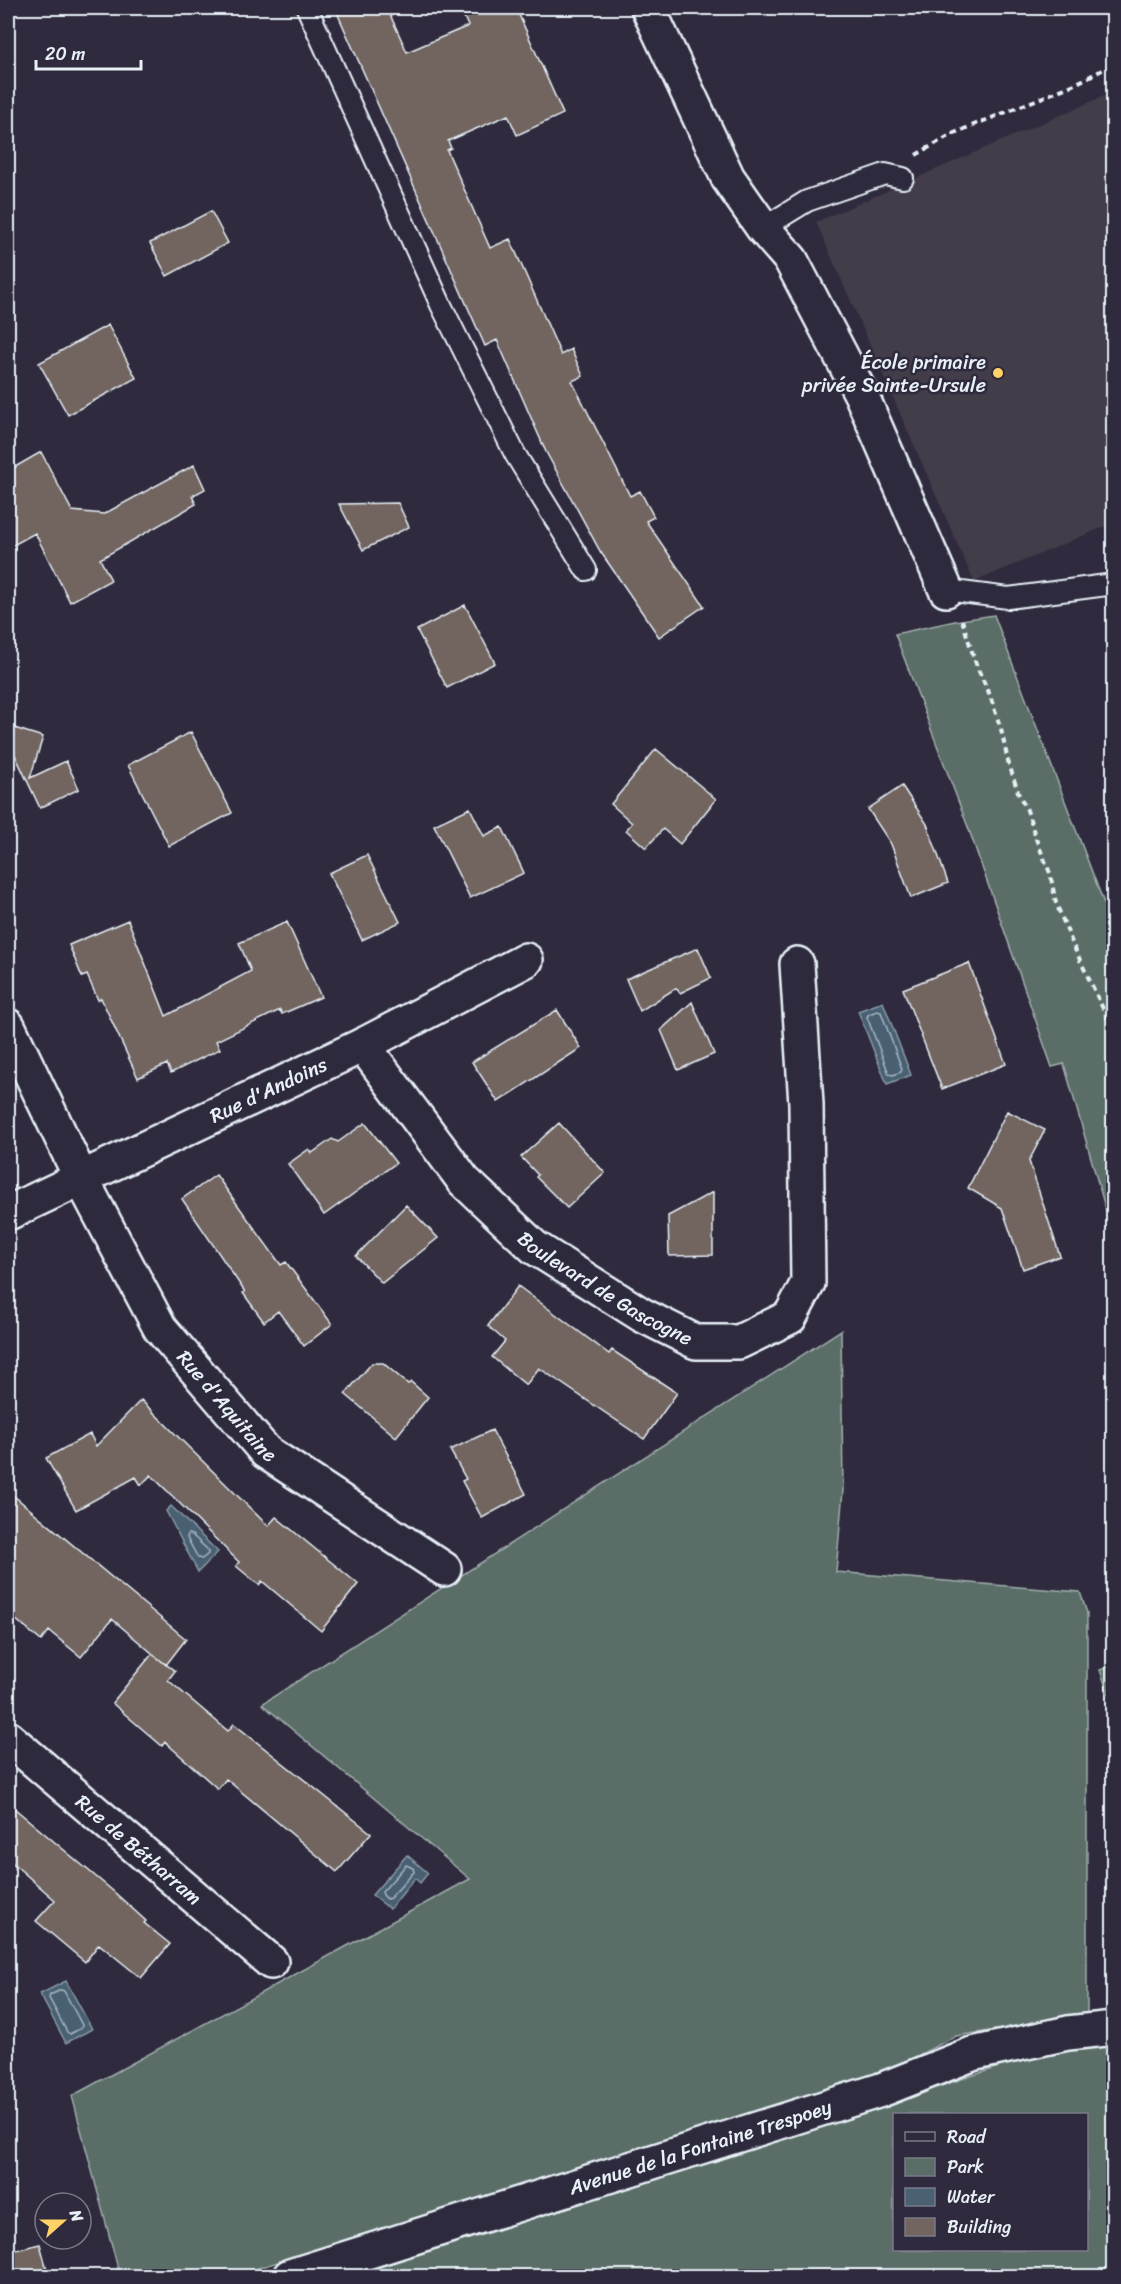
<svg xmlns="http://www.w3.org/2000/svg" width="1121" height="2284" viewBox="0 0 1121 2284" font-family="Sriracha,sans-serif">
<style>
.built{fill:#433c48}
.green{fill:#5a6d66;stroke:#a1afaf;stroke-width:1.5;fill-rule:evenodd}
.water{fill:#496173;stroke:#899ba8;stroke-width:1.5}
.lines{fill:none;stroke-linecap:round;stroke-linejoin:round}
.shore{stroke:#a8b7c3;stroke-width:1.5}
.building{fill:#726560;stroke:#e8f1f8;stroke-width:1.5}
.service-casing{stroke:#e8f1f8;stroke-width:24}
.minor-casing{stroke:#e8f1f8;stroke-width:38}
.path{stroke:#e8f1f8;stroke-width:4;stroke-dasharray:6 4.5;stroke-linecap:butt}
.service{stroke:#2f2a3d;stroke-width:20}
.minor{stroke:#2f2a3d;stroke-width:33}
.poi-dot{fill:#ffd166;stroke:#2f2a3d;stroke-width:2}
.labels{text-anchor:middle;stroke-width:5;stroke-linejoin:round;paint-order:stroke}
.poi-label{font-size:20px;fill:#e8f1f8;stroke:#2f2a3d;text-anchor:end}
.street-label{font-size:20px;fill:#e8f1f8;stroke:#2f2a3d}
</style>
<rect width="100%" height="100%" fill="#2f2a3d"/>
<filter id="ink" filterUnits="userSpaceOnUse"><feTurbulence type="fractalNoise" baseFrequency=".0167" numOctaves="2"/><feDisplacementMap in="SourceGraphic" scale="12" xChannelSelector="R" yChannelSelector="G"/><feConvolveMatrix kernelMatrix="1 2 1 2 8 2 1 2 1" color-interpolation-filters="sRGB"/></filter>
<g filter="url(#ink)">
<!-- built -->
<path class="built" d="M 1113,92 L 1113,523 L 974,582 L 816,222 Z"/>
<!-- green -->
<path class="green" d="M 994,615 L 1113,927 L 1113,1235 L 1064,1064 L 1052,1067 L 968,827 L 895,634 L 955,621 Z
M 841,1330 L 843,1490 L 836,1572 L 1080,1592 L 1087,1613 L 1087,2016 L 956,2036 L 870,2080 L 524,2189 L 231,2276 L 120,2276 L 72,2096 L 470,1879 L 262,1704 Z
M 1113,1665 L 1114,1665 L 1113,1707 L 1100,1670 Z
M 1113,2038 L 1113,2276 L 324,2276 L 882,2105 L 1054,2049 ZM 894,2114 L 1086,2114 L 1086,2250 L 894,2250 Z"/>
<!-- water -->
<path class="water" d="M 883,1002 L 911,1075 L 887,1084 L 858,1011 Z
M 171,1506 L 218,1552 L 198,1572 L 166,1511 Z
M 407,1855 L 428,1873 L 420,1883 L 415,1878 L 390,1909 L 372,1895 Z
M 66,1981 L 92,2029 L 66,2043 L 40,1994 Z"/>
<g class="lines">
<!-- shore -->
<path class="shore" d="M 877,1011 L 881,1012 L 902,1069 L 901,1072 L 893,1075 L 889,1074 L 867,1017 L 869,1014 Z
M 188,1534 L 192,1535 L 208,1550 L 208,1554 L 202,1559 L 198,1558 L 187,1538 Z
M 406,1865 L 413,1868 L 414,1872 L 390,1898 L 387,1899 L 383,1895 L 382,1892 Z
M 61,1990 L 64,1991 L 82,2025 L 81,2028 L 70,2034 L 67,2032 L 49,1998 L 50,1995 Z"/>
</g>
<!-- building -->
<path class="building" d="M 335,8 L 387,8 L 407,52 L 468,26 L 460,8 L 516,8 L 563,114 L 517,135 L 508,115 L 448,141 L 451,148 L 447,150 L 490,248 L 510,239 L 561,355 L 571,349 L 583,376 L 572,381 L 630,496 L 640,491 L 654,517 L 646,521 L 704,606 L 659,637 L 600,551 L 546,452 L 497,340 L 485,346 Z
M 211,211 L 228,243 L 167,276 L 150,243 Z
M 108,325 L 136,378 L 68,415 L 39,363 Z
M 41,452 L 72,511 L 104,514 L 194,465 L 205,489 L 192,496 L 196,504 L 100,559 L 111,580 L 70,602 L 35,533 L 8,548 L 8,471 Z
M 398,503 L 409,527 L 363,550 L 339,504 Z
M 465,605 L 495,663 L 447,688 L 417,630 Z
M 8,726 L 43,737 L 30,778 L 66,761 L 79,789 L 40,808 L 8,740 Z
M 191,732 L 232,813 L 169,846 L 128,765 Z
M 656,749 L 716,799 L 680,844 L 663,829 L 646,848 L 626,830 L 632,823 L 611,804 Z
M 902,786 L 927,824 L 948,883 L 911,898 L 891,844 L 868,809 Z
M 470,808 L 484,836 L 502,827 L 524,873 L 470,898 L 434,825 Z
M 367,855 L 400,922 L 362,940 L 329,873 Z
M 128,920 L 166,1016 L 251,971 L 239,943 L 287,922 L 321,997 L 282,1014 L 280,1010 L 216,1041 L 220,1049 L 171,1073 L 167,1064 L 138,1078 L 101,998 L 98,1000 L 87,975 L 82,977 L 69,945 Z
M 698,948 L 711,978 L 680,993 L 676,988 L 640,1011 L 626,979 Z
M 969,963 L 1006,1064 L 942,1089 L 903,989 Z
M 692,1002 L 714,1054 L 678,1070 L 661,1030 Z
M 557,1010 L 581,1048 L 498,1102 L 472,1062 Z
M 1007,1111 L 1045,1130 L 1029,1161 L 1060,1256 L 1023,1269 L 1002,1208 L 968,1188 Z
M 365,1123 L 396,1163 L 324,1215 L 288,1164 L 309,1149 L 312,1153 L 332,1139 L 338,1142 Z
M 559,1123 L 605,1173 L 567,1208 L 536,1177 L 538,1175 L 521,1157 Z
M 216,1175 L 281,1265 L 286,1262 L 332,1324 L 304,1346 L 278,1311 L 264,1322 L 243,1293 L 245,1292 L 182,1199 Z
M 713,1192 L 713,1255 L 669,1256 L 668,1216 Z
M 406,1205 L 438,1238 L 382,1283 L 356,1256 Z
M 518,1286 L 609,1354 L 612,1350 L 677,1393 L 644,1439 L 539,1368 L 526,1385 L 492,1357 L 505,1341 L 488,1326 Z
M 372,1363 L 383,1363 L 408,1384 L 411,1382 L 428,1397 L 396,1437 L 345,1394 Z
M 141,1400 L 268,1526 L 276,1517 L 358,1584 L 321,1631 L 262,1581 L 259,1585 L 236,1566 L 239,1562 L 151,1475 L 141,1485 L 136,1477 L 76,1510 L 46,1458 L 90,1434 L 96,1446 Z
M 492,1430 L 526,1494 L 482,1518 L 462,1481 L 466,1479 L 450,1450 Z
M 8,1491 L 186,1639 L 166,1665 L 112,1619 L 81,1657 L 49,1631 L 41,1641 L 8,1613 Z
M 152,1654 L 175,1671 L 168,1680 L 228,1731 L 234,1724 L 371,1833 L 337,1872 L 226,1779 L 218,1789 L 165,1742 L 162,1746 L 112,1703 Z
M 8,1803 L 113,1891 L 146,1921 L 144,1923 L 170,1944 L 141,1978 L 99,1944 L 85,1962 L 36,1921 L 55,1900 L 8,1859 Z
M 40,2244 L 49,2277 L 8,2277 L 8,2252 Z"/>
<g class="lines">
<!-- service casing -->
<g class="service-casing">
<path id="service" d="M 307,8 L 441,305 L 515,454 L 586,570
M 763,228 L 807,201 L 885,174 L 903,178
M 946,590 L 1008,598 L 1114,584"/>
</g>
<!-- minor casing -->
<g class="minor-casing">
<g id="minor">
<path d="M 648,8 L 728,178 L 763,228 L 791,260 L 861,394 L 946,590"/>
<path id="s1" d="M 8,1026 L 81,1178 L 160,1328 L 266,1452 L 444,1569"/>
<path id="s2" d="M 363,1045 L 464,1181 L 534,1247 L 642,1315 L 696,1342 L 739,1342 L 790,1317 L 808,1283 L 806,1104 L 797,964"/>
<path id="s3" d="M 8,1213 L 363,1045 L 526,960"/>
<path id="s4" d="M 8,1738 L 271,1962"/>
<path id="s5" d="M 290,2276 L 881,2090 L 972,2054 L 1068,2033 L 1114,2028"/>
</g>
</g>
<!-- path -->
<path class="path" d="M 916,155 L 952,134 L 1075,84 L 1114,64
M 962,620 L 977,667 L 989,693 L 1001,729 L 1008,761 L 1019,795 L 1027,810 L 1036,839 L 1050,873 L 1056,903 L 1073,945 L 1114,1032"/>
<!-- service -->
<use href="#service" class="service"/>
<!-- minor -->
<use href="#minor" class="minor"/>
</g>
</g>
<!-- markers -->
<circle class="poi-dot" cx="998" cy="373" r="6"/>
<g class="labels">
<!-- poi labels -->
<g class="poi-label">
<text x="986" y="369">École primaire<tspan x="986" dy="23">privée Sainte-Ursule</tspan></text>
</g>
<!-- street labels -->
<g class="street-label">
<text dy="7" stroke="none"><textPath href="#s3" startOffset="288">Rue d'Andoins</textPath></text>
<text dy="7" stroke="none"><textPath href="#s2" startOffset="348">Boulevard de Gascogne</textPath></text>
<text dy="7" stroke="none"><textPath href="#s1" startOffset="441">Rue d'Aquitaine</textPath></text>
<text dy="7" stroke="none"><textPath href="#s4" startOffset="172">Rue de Bétharram</textPath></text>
<text dy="7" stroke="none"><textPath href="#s5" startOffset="430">Avenue de la Fontaine Trespoey</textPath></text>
</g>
</g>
<!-- margin -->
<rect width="1121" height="2284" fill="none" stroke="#2f2a3d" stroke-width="30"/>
<rect x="15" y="15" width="1091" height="2254" fill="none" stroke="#e8f1f8" stroke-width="2" filter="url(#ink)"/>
<!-- legend -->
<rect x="893" y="2113" width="195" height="138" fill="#2f2a3d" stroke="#797a88" stroke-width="1.5"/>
<rect x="905" y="2132" width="30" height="9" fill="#2f2a3d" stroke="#797a88" stroke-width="1.5"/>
<text x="947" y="2143" font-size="18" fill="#e8f1f8">Road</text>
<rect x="905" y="2158" width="30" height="18" fill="#5a6d66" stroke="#797a88" stroke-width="1.5"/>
<text x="947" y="2173" font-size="18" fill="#e8f1f8">Park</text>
<rect x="905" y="2188" width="30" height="18" fill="#496173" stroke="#797a88" stroke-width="1.5"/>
<text x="947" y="2203" font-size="18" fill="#e8f1f8">Water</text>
<rect x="905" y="2218" width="30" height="18" fill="#726560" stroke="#797a88" stroke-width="1.5"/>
<text x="947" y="2233" font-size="18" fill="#e8f1f8">Building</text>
<!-- north arrow -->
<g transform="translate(63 2221) rotate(69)"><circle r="28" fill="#2f2a3d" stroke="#797a88" stroke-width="1.5"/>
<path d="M0-4.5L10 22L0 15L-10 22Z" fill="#ffd166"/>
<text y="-9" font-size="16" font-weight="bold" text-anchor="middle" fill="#e8f1f8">N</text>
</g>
<!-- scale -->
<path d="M36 60v9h105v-9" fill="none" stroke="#e8f1f8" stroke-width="3"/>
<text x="45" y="60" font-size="18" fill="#e8f1f8" stroke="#2f2a3d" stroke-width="4.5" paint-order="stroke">20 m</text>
</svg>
